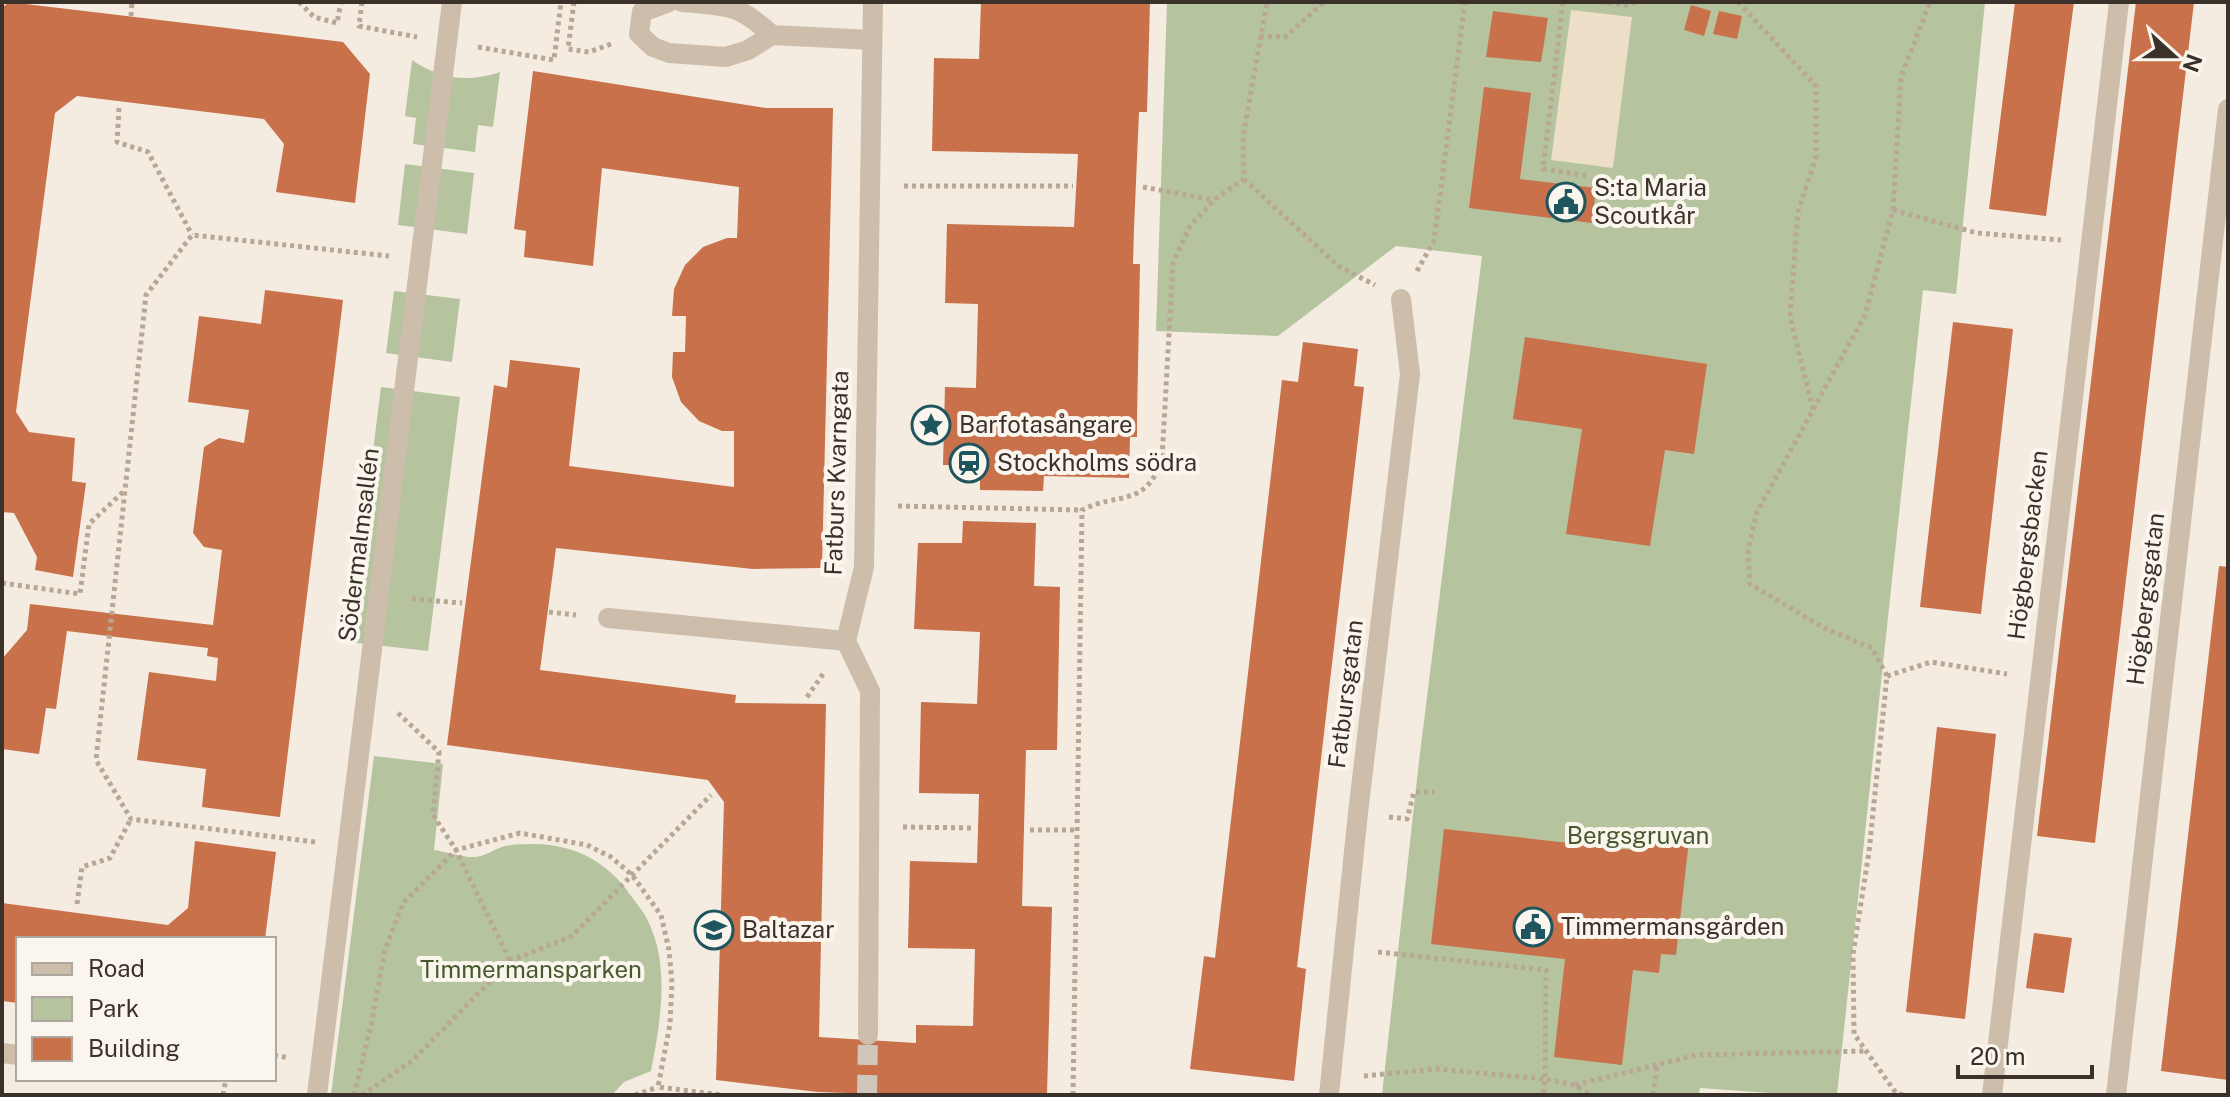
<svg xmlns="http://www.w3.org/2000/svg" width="2230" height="1097" viewBox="0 0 2230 1097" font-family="'Public Sans',sans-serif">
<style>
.green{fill:#b5c49f}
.plaza{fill:#ecdec7}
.building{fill:#c8714a}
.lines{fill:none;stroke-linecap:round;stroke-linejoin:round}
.street-tunnel{stroke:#cfc7bc;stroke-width:20;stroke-dasharray:20 10;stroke-linecap:butt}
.path{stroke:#b9a795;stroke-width:5;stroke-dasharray:4 4;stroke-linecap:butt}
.lane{stroke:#cdbdab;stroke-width:20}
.street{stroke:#cdbdab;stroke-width:20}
.labels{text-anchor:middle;stroke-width:8;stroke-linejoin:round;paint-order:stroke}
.poi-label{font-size:24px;fill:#3b312b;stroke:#fbf6ed;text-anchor:start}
.street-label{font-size:24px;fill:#3b312b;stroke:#fbf6ed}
.park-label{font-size:24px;fill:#465a2e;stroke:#fbf6ed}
</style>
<rect width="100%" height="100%" fill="#f4ece0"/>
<!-- green -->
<path class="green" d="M 1167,2 L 1985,2 L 1956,294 L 1923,290 L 1837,1095 L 1796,1095 L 1700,1088 L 1699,1095 L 1382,1095 L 1419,761 L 1482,256 L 1396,246 L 1278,336 L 1156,331 Z
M 412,60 C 440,79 467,83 500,72 L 493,127 L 478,125 L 475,152 L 413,144 L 416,118 L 405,116 Z
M 405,164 L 474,173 L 467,234 L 398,225 Z
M 394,291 L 460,299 L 452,362 L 386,353 Z
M 381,387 L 460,397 L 428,651 L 349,642 Z
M 374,756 L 443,764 L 434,850 C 447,852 464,858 476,857 C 486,856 496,848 505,846 C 515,844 527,844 536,844 C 573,845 604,860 626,889 C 633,899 642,909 647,919 C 671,965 660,1024 651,1071 L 624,1082 L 612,1095 L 331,1095 Z"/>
<!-- plaza -->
<path class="plaza" d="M 1571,10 L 1632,17 L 1613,168 L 1551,160 Z"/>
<!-- building -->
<path class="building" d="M 9,2 L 343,42 L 370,74 L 355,203 L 276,192 L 284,144 L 264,119 L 77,96 L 55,113 L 16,412 L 29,432 L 75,438 L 72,481 L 86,483 L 73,577 L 35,570 L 37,557 L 14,513 L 2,512 L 2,8 Z
M 981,2 L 1150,2 L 1147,112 L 1139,112 L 1134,228 L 1133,264 L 1140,264 L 1137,418 L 1137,437 L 1130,437 L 1129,478 L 1044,476 L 1043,491 L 980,490 L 980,465 L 943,465 L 945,387 L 976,388 L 978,304 L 945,303 L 947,224 L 1074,227 L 1078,154 L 932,151 L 934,58 L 979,59 Z
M 2015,2 L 2074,2 L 2046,216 L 1989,209 Z
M 2136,2 L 2194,2 L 2095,843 L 2037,836 Z
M 1691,5 L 1711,11 L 1704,36 L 1684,30 Z
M 1493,11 L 1548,18 L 1541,62 L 1486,57 Z
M 1719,11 L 1742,16 L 1737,39 L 1713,34 Z
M 533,71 L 766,108 L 833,108 L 822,568 L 753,569 L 556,548 L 540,670 L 736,695 L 735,703 L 826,704 L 819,1037 L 916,1043 L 916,1025 L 973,1026 L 975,949 L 908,948 L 910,861 L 977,863 L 979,794 L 919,793 L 921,702 L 977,704 L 980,632 L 914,629 L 918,543 L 962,543 L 963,521 L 1036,523 L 1034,586 L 1060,587 L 1057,750 L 1026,750 L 1022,906 L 1052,907 L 1047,1095 L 902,1095 L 818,1092 L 716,1080 L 724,802 L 708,780 L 447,745 L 494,385 L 507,388 L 510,360 L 580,368 L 569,466 L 734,487 L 734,431 L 722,431 L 699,421 L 681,402 L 672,377 L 673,352 L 685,352 L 686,316 L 672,316 L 674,289 L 685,265 L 703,247 L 727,238 L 737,238 L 739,187 L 602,168 L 593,266 L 524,257 L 526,231 L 514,229 Z
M 1484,87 L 1531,93 L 1520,179 L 1596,188 L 1592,223 L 1469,208 Z
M 265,290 L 343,300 L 280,817 L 202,807 L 206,769 L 137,760 L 149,672 L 216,681 L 218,658 L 207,656 L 208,648 L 67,631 L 56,709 L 46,708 L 39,754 L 2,749 L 2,659 L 27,630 L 30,604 L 213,625 L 222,550 L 204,547 L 193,533 L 204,447 L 219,438 L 244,443 L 249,410 L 188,402 L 199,316 L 261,324 Z
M 1953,322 L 2013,329 L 1981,614 L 1920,607 Z
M 1525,337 L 1707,364 L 1694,454 L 1665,450 L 1650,546 L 1566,534 L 1582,429 L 1513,419 Z
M 1303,342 L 1358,349 L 1354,386 L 1364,387 L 1297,967 L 1306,969 L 1294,1081 L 1190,1069 L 1204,956 L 1215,958 L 1282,380 L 1298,382 Z
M 2219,566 L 2228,567 L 2228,1080 L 2161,1071 Z
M 1937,727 L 1996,734 L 1965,1019 L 1906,1012 Z
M 1444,829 L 1633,850 L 1635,834 L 1689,840 L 1676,955 L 1661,954 L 1659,973 L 1633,970 L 1622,1065 L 1554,1057 L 1565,959 L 1431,944 Z
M 195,841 L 276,852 L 265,939 L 18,939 L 18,1003 L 2,1001 L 2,903 L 168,925 L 188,908 Z
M 2034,933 L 2072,938 L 2064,993 L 2026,988 Z"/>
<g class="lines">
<!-- street-tunnel -->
<path class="street-tunnel" d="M 867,1095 L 868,1035"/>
<!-- path -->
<path class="path" d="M 299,2 L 314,17 L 337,23 L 341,2
M 362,2 L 359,26 L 417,37
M 574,2 L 568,49 L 589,52 L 611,44
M 1563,2 L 1543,169 L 1589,176
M 1600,2 L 1627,5 L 1637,2
M 1738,2 L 1816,86 L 1816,157 L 1798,212 L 1790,317 L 1813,409
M 131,16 L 132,2
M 1260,36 L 1285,37 L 1324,2
M 478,47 L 554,60 L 561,2
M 119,108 L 117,142 L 148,152 L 192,235
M 1244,179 L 1338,266 L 1375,285
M 904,186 L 1073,186
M 1143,187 L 1214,200
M 1893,210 L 1977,233 L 2061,240
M 1417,271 L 1434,241 L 1465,2
M 898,506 L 1082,510
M 2,583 L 80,594 L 89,524 L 124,491
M 412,599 L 462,603
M 549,612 L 576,615
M 1887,676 L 1931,662 L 2007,674
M 807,697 L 825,671
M 398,713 L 439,752 L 433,815 L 456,850 L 510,961
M 1389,817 L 1407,819 L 1414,792 L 1435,792
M 903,827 L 975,828
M 1030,830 L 1076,830
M 315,842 L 131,819 L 96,760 L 146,295 L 192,235 L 389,256
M 77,904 L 82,867 L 110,858 L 131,819
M 1378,952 L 1546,970 L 1545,1079 L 1574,1085 L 1591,1095
M 274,1055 L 289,1058
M 1364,1076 L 1437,1069 L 1545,1079 L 1543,1095
M 217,1079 L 226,1080
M 1575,1085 L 1697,1055 L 1866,1051
M 223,1095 L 226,1079
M 354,1095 L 371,1025 L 385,950 L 403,903 L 456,850 L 520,833 L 587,845 L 611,857 L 632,875 L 661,915 L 669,950 L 672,983 L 670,1024 L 658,1087 L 721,1095
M 362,1095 L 412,1061 L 510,961 L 572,936 L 711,795
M 635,1095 L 658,1087
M 1073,1095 L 1082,510 C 1119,491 1145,509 1162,459 L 1173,263 L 1190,226 L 1214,200 L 1244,179 L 1243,137 L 1267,2
M 1653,1095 L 1657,1065
M 1903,1095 L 1896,1093 L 1854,1034 L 1853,954 L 1869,852 L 1887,676 L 1872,648 L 1824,628 L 1750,584 L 1748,549 L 1757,512 L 1865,315 L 1893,210 L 1901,77 L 1930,2"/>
<!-- lane -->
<path class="lane" d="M 669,2 L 642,12 L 639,34 L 653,47 L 669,53 L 726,57 L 748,50 L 772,35 L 872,40
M 682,2 C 727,6 737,3 772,35
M 608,618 L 846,641"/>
<!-- street -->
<path class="street" d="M 868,1035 L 870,691 L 846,641 L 864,567 L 873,2
M 2,1053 L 18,1055
M 317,1095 L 452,2
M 1329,1095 L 1358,813 L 1410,374 L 1401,299
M 1992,1095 L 2119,2
M 2116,1095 L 2228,109"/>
</g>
<!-- icons -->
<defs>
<g id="civic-ring" transform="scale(2)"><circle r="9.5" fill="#fbf6ed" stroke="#1f555e" stroke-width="1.5"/><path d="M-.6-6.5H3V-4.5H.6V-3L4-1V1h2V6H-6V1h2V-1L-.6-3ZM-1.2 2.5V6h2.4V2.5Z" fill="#1f555e"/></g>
<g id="sight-ring" transform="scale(2)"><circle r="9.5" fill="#fbf6ed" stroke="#1f555e" stroke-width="1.5"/><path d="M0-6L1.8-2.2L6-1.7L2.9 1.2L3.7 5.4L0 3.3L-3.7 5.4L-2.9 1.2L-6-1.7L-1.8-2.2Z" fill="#1f555e"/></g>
<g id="station-ring" transform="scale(2)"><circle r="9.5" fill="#fbf6ed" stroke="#1f555e" stroke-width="1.5"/><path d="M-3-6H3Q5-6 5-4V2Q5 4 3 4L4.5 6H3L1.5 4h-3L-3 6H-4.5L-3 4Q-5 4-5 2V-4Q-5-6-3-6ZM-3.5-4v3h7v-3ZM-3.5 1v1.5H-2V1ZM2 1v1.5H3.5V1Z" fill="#1f555e"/></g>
<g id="school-ring" transform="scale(2)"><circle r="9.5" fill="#fbf6ed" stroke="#1f555e" stroke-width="1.5"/><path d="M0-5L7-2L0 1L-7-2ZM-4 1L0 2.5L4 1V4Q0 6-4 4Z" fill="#1f555e"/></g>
</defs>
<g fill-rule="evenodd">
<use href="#civic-ring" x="1566" y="202"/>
<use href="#sight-ring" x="931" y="425"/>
<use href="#station-ring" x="969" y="463"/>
<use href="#civic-ring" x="1533" y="927"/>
<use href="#school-ring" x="714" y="930"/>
</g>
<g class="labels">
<!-- poi labels -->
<g class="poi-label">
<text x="1594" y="196">S:ta Maria<tspan x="1594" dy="28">Scoutkår</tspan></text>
<text x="959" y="433">Barfotasångare</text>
<text x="997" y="471">Stockholms södra</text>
<text x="1561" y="935">Timmermansgården</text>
<text x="742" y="938">Baltazar</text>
</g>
<!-- street labels -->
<g class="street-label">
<text transform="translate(837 473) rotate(-88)" y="8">Fatburs Kvarngata</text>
<text transform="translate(359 545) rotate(-83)" y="8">Södermalmsallén</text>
<text transform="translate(2028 545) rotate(-83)" y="8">Högbergsbacken</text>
<text transform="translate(2146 599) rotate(-83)" y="8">Högbergsgatan</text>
<text transform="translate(1346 694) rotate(-83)" y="8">Fatbursgatan</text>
</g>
<!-- park labels -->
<g class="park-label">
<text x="1638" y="844">Bergsgruvan</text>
<text x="531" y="978">Timmermansparken</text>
</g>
</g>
<!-- border -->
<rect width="2230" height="1097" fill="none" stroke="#3b312b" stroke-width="8"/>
<!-- legend -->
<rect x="16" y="937" width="260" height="144" fill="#fbf6ed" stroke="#aea79f" stroke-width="2"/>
<rect x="32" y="963" width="40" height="12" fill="#cdbdab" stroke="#aea79f" stroke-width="2"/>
<text x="88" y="977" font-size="24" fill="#3b312b">Road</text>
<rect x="32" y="997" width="40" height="24" fill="#b5c49f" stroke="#aea79f" stroke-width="2"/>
<text x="88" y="1017" font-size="24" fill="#3b312b">Park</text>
<rect x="32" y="1037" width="40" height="24" fill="#c8714a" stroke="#aea79f" stroke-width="2"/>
<text x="88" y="1057" font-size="24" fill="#3b312b">Building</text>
<!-- north arrow -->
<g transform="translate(2174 56) rotate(111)" stroke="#fbf6ed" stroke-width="6" paint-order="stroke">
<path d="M0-6L14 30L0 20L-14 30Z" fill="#3b312b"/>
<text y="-12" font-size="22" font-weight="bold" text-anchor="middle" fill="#3b312b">N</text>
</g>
<!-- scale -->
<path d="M1958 1065v12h134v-12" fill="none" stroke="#3b312b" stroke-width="4"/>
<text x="1970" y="1065" font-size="24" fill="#3b312b" stroke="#fbf6ed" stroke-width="6" paint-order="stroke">20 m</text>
</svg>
